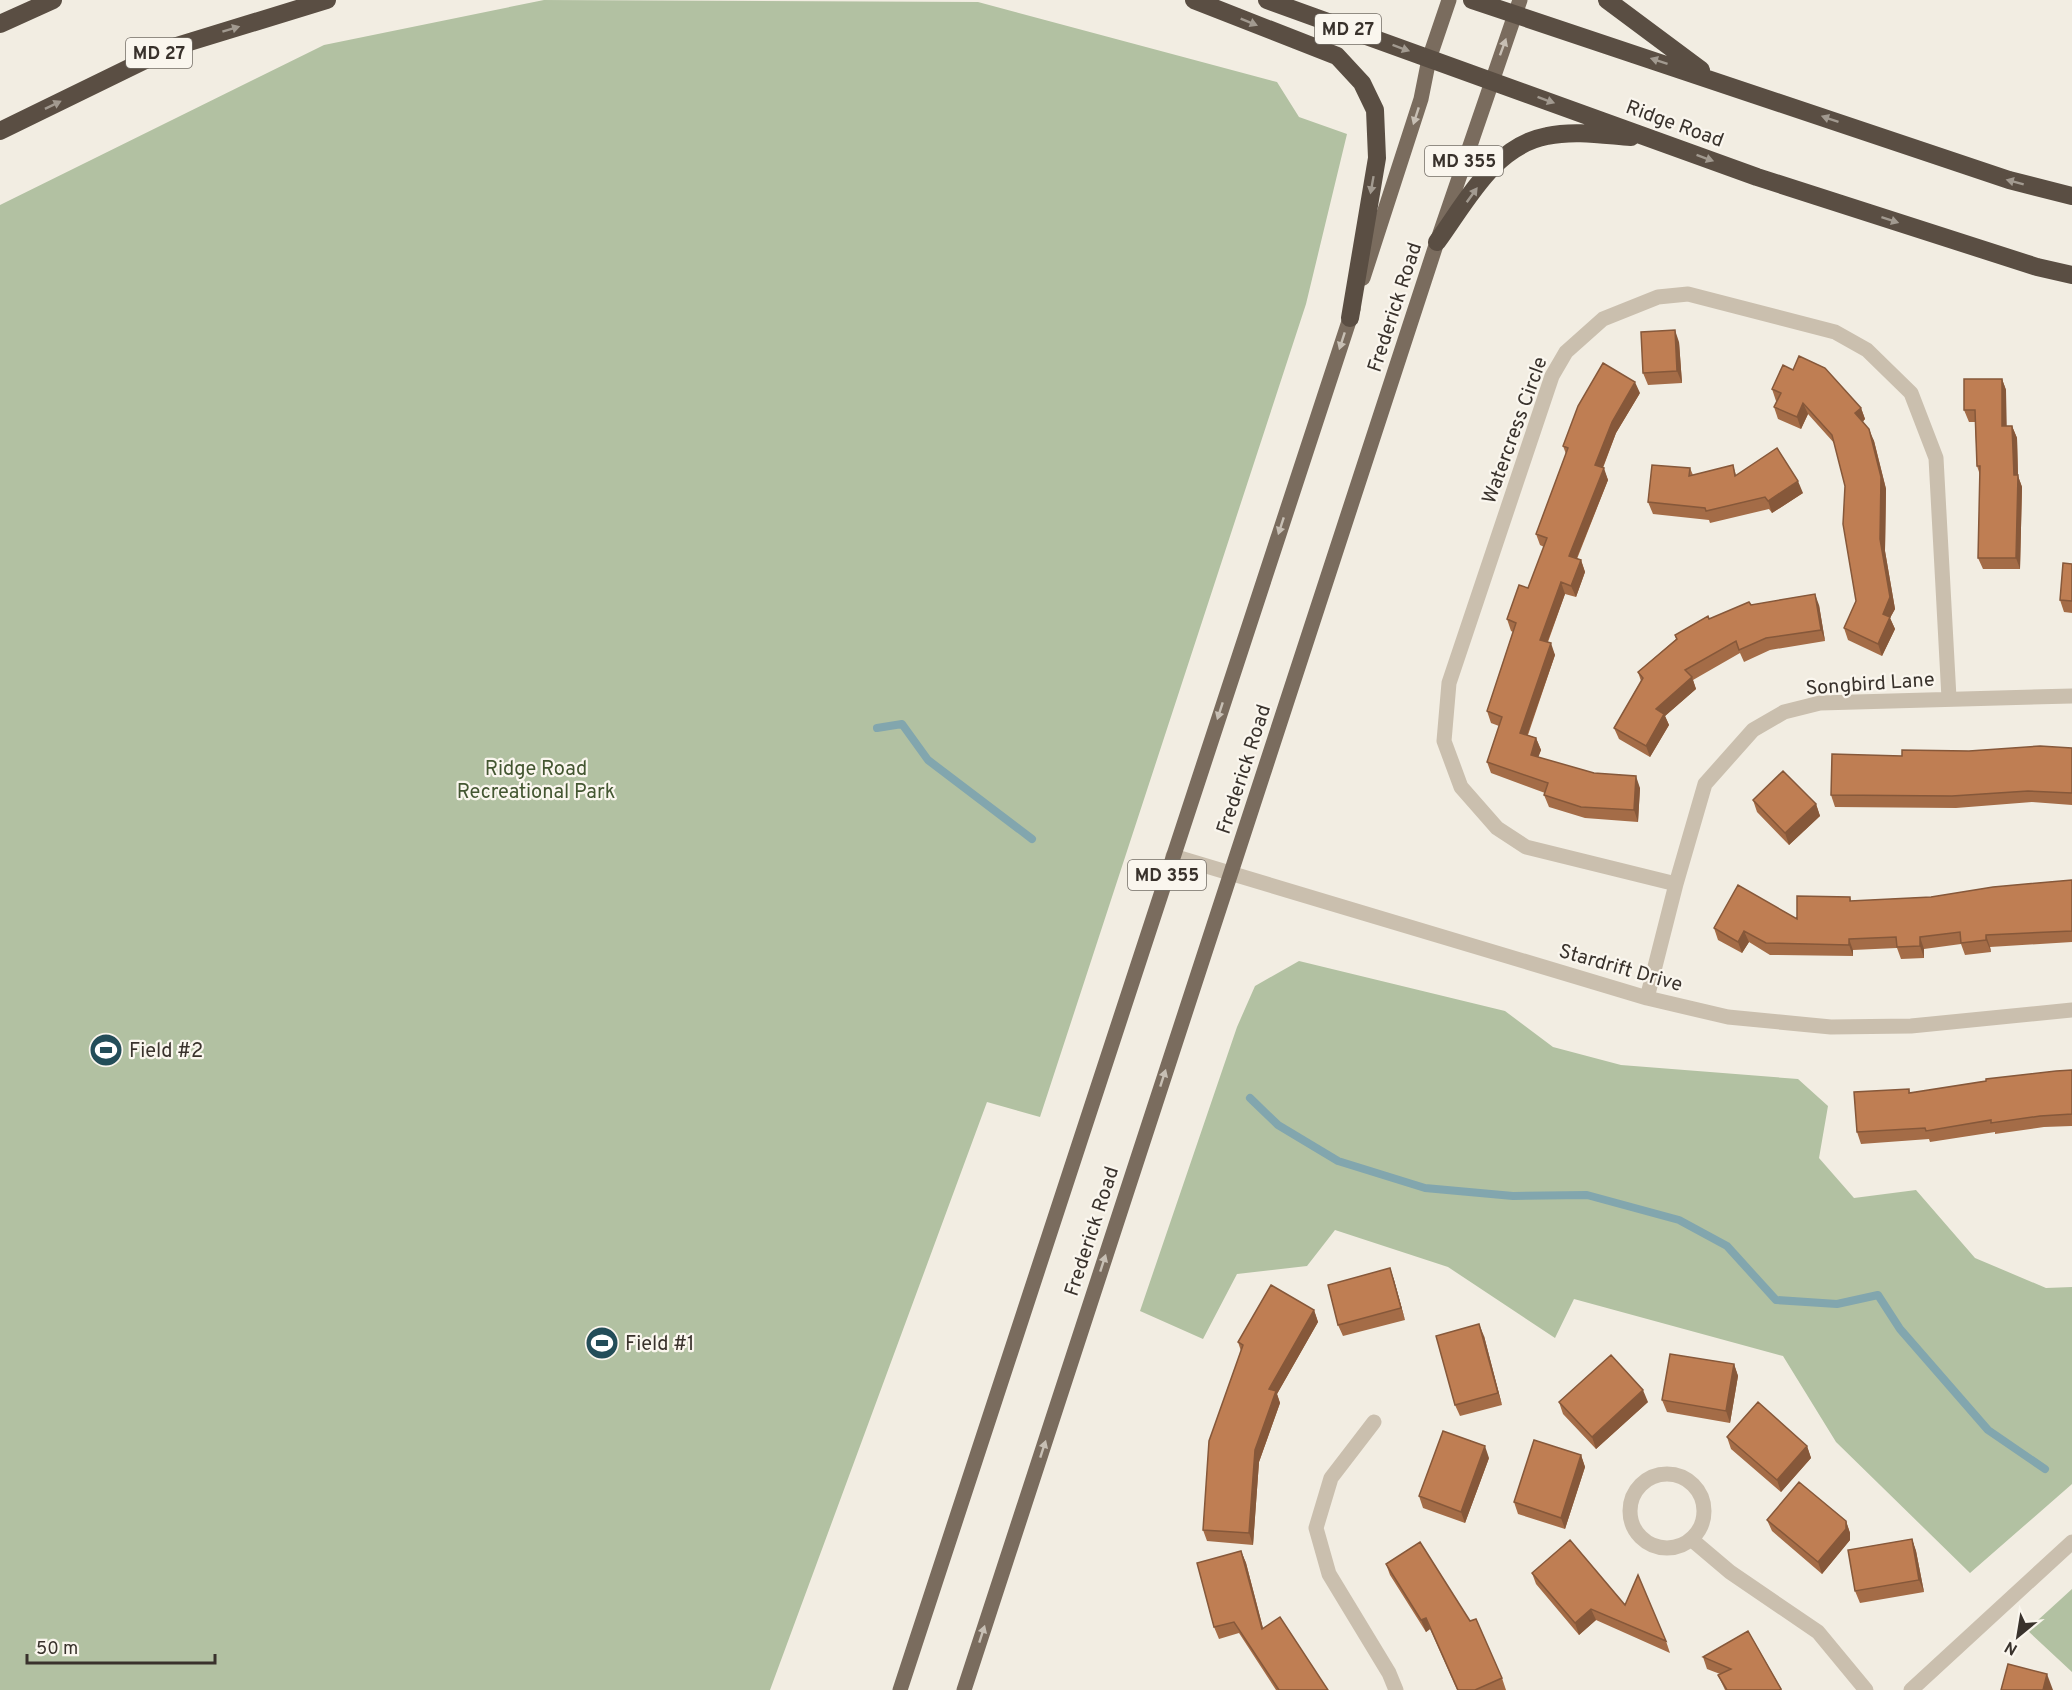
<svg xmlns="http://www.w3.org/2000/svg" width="2072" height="1690" viewBox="0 0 2072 1690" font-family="Overpass,sans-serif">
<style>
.green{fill:#b2c1a2}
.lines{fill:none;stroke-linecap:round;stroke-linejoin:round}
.stream{stroke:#82a6ae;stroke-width:8}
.street{stroke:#cabfae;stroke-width:15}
.primary{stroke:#7a6c5e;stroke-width:15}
.highway{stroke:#5a4e43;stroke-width:18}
.wall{fill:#a46c47}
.shaded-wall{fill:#86583a}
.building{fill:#bf7e53;stroke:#86583a;stroke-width:1.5}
.oneway{fill:#a29a90}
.oneway2{fill:#c7bfb4}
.labels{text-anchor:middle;stroke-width:4.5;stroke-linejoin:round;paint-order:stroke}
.shield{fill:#faf6ee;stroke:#736d66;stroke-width:1.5}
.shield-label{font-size:18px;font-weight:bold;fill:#39322c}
.street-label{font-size:20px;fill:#39322c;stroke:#faf6ee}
.park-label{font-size:20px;fill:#435631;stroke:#faf6ee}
.poi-label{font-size:20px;fill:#39322c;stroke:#faf6ee;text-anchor:start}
</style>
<rect width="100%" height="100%" fill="#f2ede2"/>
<!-- green -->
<path class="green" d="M 544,0 L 978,2 L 1277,82 L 1299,117 L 1347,134 L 1306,304 L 1040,1117 L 987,1102 L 770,1690 L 0,1690 L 0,205 L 324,45 Z
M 1299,961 L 1505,1011 L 1553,1047 L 1621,1065 L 1798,1079 L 1828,1106 L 1819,1158 L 1854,1198 L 1916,1190 L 1975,1258 L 2046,1288 L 2072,1287 L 2072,1484 L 1970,1573 L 1836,1442 L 1783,1356 L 1574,1299 L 1555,1338 L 1448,1267 L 1335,1230 L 1307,1266 L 1237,1274 L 1203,1339 L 1140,1311 L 1237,1027 L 1255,986 Z
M 2072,1589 L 2072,1672 L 2027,1630 Z"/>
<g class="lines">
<!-- stream -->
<path class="stream" d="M 877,728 L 902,724 L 928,760 L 1032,839
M 1250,1098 L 1278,1125 L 1338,1161 L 1425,1188 L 1513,1196 L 1587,1195 L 1679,1220 L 1727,1246 L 1776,1300 L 1837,1304 L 1878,1295 L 1900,1329 L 1988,1430 L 2045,1469"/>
<!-- street -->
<path class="street" d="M 1173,856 L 1647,998 L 1728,1017 L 1831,1027 L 1911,1026 L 2072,1010
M 1676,884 L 1526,847 L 1497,828 L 1461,787 L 1444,741 L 1449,683 L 1552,376 L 1566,352 L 1603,319 L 1658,297 L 1688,294 L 1835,332 L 1867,350 L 1911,393 L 1936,458 L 1949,698
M 1647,998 L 1676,884 L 1705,784 L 1753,730 L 1784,712 L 1820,703 L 2072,696
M 1374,1422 L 1331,1478 L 1316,1528 L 1329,1574 L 1389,1673 L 1396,1690
M1630 1511a37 37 0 1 1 74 0a37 37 0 1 1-74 0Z
M 1691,1539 L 1730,1572 L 1818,1632 L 1866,1690
M 1911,1690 L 2072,1542"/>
<!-- primary -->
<path class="primary" d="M 1363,278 L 1421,99 L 1429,59 L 1449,0
M 900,1690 L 1353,309
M 964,1690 L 1437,242 L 1520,0"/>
<!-- highway -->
<path class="highway" d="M 1194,0 L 1337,56 L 1362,83 L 1375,110 L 1377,158 L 1350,318
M 1267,0 L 1757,177 L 2037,267 L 2072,275
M 1472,0 L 2009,180 L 2072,196
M 1607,0 L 1701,70
M 0,24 L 53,0
M 0,131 L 170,48 L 327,0
M 1437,242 C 1467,201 1494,146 1547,136 C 1574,130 1604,135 1631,137"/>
</g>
<!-- wall -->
<path class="wall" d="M 1679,342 L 1682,383 L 1648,385 L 1643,373 Z
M 2002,379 L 2006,390 L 2006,426 L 2012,426 L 2017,438 L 2018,476 L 2022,487 L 2020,569 L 1983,569 L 1978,558 L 1980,475 L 1977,466 L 1975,422 L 1969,422 L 1964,410 Z
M 1772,389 L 1861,408 L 1865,419 L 1863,421 L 1874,441 L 1886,489 L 1885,551 L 1895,609 L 1890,618 L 1895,629 L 1882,656 L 1848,640 L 1844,628 L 1856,601 L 1845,486 L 1835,444 L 1808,414 L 1801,429 L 1778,419 L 1774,407 L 1777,401 L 1776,401 Z
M 1640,393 L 1616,433 L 1603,468 L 1608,480 L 1577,559 L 1581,560 L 1585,572 L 1576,597 L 1565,594 L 1548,642 L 1555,655 L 1528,735 L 1536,738 L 1541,750 L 1538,757 L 1640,788 L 1638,822 L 1585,818 L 1549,807 L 1544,795 L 1545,793 L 1491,773 L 1487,762 L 1499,726 L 1491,723 L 1487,711 L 1513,632 L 1511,631 L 1507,619 L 1528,588 L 1544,547 L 1540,545 L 1536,534 L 1566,454 L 1563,446 Z
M 1733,465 L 1736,475 L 1803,493 L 1772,513 L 1769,509 L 1710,523 L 1709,520 L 1653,514 L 1648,502 L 1690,468 L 1693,475 Z
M 2072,564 L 2072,613 L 2064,612 L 2060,600 Z
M 1751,605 L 1819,605 L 1825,641 L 1770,650 L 1744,662 L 1740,653 L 1693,680 L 1696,689 L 1665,716 L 1669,725 L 1650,757 L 1619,739 L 1614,728 L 1641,681 L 1638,672 L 1676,639 L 1675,635 L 1709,619 Z
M 2072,748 L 2072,805 L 2032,802 L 1956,808 L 1835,807 L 1831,795 L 1902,756 L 1969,751 Z
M 1753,800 L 1816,804 L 1820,816 L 1789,845 L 1757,812 Z
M 2072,880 L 2072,942 L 1990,947 L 1991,952 L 1965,955 L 1961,944 L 1924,949 L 1924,958 L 1901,959 L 1897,948 L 1853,950 L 1853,956 L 1770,955 L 1749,942 L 1742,953 L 1718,940 L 1714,928 L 1797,919 L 1850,897 L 1851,901 L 1931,897 Z
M 2072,1070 L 2072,1126 L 2044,1127 L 1995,1134 L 1995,1132 L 1930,1142 L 1929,1139 L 1861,1144 L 1857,1132 L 1909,1089 L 1910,1093 Z
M 1390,1268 L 1394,1280 L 1405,1320 L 1343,1336 L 1338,1325 Z
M 1314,1310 L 1318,1322 L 1277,1394 L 1280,1403 L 1259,1462 L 1253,1545 L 1207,1541 L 1203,1530 L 1241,1351 L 1238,1342 Z
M 1484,1336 L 1502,1405 L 1460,1416 L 1455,1405 Z
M 1734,1364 L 1738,1376 L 1730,1423 L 1667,1412 L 1662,1400 Z
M 1559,1402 L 1648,1402 L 1596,1449 L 1563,1414 Z
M 1727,1437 L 1807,1446 L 1811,1458 L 1781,1492 L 1731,1449 Z
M 1581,1455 L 1585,1467 L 1565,1529 L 1518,1514 L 1514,1502 Z
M 1489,1458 L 1465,1523 L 1423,1508 L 1419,1496 Z
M 1767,1520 L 1846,1521 L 1850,1533 L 1850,1540 L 1822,1574 L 1772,1531 Z
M 1912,1539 L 1916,1551 L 1924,1592 L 1860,1603 L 1855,1591 Z
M 1241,1551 L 1246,1563 L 1263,1628 L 1328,1690 L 1276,1690 L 1239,1633 L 1219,1639 L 1214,1627 Z
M 1386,1564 L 1470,1621 L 1502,1678 L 1506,1690 L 1457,1690 L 1430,1629 L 1426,1632 L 1390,1575 Z
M 1532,1573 L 1625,1605 L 1666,1641 L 1670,1653 L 1596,1620 L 1579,1635 L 1536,1584 Z
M 1748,1631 L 1782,1690 L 1725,1690 L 1718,1675 L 1720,1674 L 1707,1669 L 1703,1657 Z"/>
<!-- shaded-wall -->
<path class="shaded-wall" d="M 1675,330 L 1679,342 L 1682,383 L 1677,371 Z
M 2002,379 L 2006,390 L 2007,438 L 2002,426 Z
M 1635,382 L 1640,393 L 1616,433 L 1599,477 L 1595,465 L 1612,422 Z
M 1803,403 L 1808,414 L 1801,429 L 1797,417 Z
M 1861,408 L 1865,419 L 1860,425 L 1855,413 Z
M 2012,426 L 2017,438 L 2018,476 L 2022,487 L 2020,569 L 2016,558 Z
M 1869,429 L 1874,441 L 1886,489 L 1885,551 L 1895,609 L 1890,618 L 1895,629 L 1882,656 L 1878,644 L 1883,614 Z
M 1604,468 L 1608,480 L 1573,567 L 1569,556 Z
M 1798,481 L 1803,493 L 1772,513 L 1768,501 Z
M 1581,560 L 1585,572 L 1576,597 L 1571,586 Z
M 1561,582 L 1565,594 L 1544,651 L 1540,640 Z
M 1815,594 L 1819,605 L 1825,641 L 1821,630 Z
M 1551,643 L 1555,655 L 1524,744 L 1520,733 Z
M 1692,677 L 1696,689 L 1665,716 L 1669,725 L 1650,757 L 1646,746 L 1656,709 Z
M 1536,738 L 1541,750 L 1535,766 L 1531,755 Z
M 1636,776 L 1640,788 L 1638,822 L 1634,810 Z
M 1816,804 L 1820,816 L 1789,845 L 1785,833 Z
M 1744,931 L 1749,942 L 1742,953 L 1738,942 Z
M 1986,935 L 1990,947 L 1991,952 L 1986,940 Z
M 1920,937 L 1924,949 L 1924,958 L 1920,946 Z
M 1849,939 L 1853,950 L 1853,956 L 1849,945 Z
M 1390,1268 L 1394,1280 L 1405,1320 L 1401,1308 Z
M 1314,1310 L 1318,1322 L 1277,1394 L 1280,1403 L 1259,1462 L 1253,1545 L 1249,1533 L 1255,1450 L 1269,1389 Z
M 1479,1324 L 1484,1336 L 1502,1405 L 1498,1393 Z
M 1734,1364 L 1738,1376 L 1730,1423 L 1726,1411 Z
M 1643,1390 L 1648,1402 L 1596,1449 L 1592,1437 Z
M 1485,1446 L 1489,1458 L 1465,1523 L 1461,1512 Z
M 1807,1446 L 1811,1458 L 1781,1492 L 1777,1480 Z
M 1581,1455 L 1585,1467 L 1565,1529 L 1561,1518 Z
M 1846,1521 L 1850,1533 L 1850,1540 L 1822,1574 L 1818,1562 Z
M 1912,1539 L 1916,1551 L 1924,1592 L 1919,1580 Z
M 1241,1551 L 1246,1563 L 1266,1640 L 1262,1629 Z
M 1591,1609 L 1596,1620 L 1579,1635 L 1575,1623 Z
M 1426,1618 L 1430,1629 L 1426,1632 L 1421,1620 Z
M 2047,1674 L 2053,1690 L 2043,1690 Z"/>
<!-- building -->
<path class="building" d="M 1675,330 L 1677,371 L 1643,373 L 1641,332 Z
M 1799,356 L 1825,368 L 1861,408 L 1855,413 L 1869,429 L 1881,477 L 1880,539 L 1890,597 L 1883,614 L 1890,617 L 1878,644 L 1844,628 L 1856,601 L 1843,524 L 1845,486 L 1832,435 L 1803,403 L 1797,417 L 1774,407 L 1781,393 L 1772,389 L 1783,365 L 1793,370 Z
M 1603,363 L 1635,382 L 1612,422 L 1595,465 L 1604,468 L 1569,556 L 1581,560 L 1571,586 L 1561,582 L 1540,640 L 1551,643 L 1520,733 L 1536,738 L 1531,755 L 1594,773 L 1636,776 L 1634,810 L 1581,807 L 1544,795 L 1548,783 L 1487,762 L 1502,717 L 1487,711 L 1516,623 L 1507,619 L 1519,585 L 1528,588 L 1547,538 L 1536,534 L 1568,448 L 1563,446 L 1578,406 Z
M 1964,379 L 2002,379 L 2002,426 L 2012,426 L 2014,475 L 2018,475 L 2016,558 L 1978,558 L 1980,466 L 1977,466 L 1975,410 L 1964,410 Z
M 1777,448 L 1798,481 L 1768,501 L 1765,497 L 1706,511 L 1705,508 L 1648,502 L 1652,465 L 1690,468 L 1689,476 L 1733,465 L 1735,476 Z
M 2063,563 L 2072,564 L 2072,601 L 2060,600 Z
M 1815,594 L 1821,630 L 1766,638 L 1739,650 L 1736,641 L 1685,670 L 1692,677 L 1656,709 L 1664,714 L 1646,746 L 1614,728 L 1643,678 L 1638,672 L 1677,639 L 1675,635 L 1708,616 L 1709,619 L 1749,602 L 1751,605 Z
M 2040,746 L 2072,748 L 2072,793 L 2028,791 L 1952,796 L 1831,795 L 1832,754 L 1902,756 L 1902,750 L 1969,751 Z
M 1783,771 L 1816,804 L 1785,833 L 1753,800 Z
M 2072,880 L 2072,931 L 1986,935 L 1986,940 L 1961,943 L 1960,932 L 1920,937 L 1920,946 L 1897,947 L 1896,937 L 1849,939 L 1849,945 L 1766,943 L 1744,931 L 1738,942 L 1714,928 L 1738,885 L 1797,919 L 1797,896 L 1850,897 L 1850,901 L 1931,897 L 1993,887 Z
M 2072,1070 L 2072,1114 L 2040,1116 L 1991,1123 L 1991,1120 L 1926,1131 L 1925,1128 L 1857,1132 L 1854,1092 L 1909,1089 L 1909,1093 L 1986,1081 L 1986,1079 L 2056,1071 Z
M 1390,1268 L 1401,1308 L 1338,1325 L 1328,1285 Z
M 1271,1285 L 1314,1310 L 1269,1389 L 1276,1391 L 1255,1450 L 1249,1533 L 1203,1530 L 1209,1441 L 1243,1345 L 1238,1342 Z
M 1479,1324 L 1498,1393 L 1455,1405 L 1436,1336 Z
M 1670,1354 L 1734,1364 L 1726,1411 L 1662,1400 Z
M 1611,1355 L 1643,1390 L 1592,1437 L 1559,1402 Z
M 1758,1402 L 1807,1446 L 1777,1480 L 1727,1437 Z
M 1443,1431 L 1485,1446 L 1461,1512 L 1419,1496 Z
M 1534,1440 L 1581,1455 L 1561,1518 L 1514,1502 Z
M 1799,1482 L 1846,1521 L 1846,1529 L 1818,1562 L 1767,1520 Z
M 1912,1539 L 1919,1580 L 1855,1591 L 1848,1550 Z
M 1570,1540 L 1625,1605 L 1638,1575 L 1666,1641 L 1591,1609 L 1575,1623 L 1532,1573 Z
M 1420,1542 L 1470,1621 L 1476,1619 L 1502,1678 L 1475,1690 L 1458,1690 L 1426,1618 L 1421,1620 L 1386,1564 Z
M 1241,1551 L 1262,1629 L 1280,1617 L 1328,1690 L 1279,1690 L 1234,1622 L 1214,1627 L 1197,1563 Z
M 1748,1631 L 1781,1689 L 1779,1690 L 1727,1690 L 1718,1675 L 1731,1669 L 1703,1657 Z
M 2008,1664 L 2047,1674 L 2043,1690 L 2001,1690 Z"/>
<!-- one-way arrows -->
<defs><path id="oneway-solid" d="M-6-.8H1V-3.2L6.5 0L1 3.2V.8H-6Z" transform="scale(1.5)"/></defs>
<g class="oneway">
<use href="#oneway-solid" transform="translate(1249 22) rotate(22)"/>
<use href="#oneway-solid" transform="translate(231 29) rotate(-17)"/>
<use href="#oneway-solid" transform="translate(1401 48) rotate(20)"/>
<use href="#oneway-solid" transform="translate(1659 61) rotate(-162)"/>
<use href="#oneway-solid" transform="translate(1546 100) rotate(20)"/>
<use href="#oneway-solid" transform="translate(53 105) rotate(-26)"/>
<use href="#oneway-solid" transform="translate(1830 119) rotate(-161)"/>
<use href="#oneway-solid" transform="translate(1705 158) rotate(20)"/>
<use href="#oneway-solid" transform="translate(2015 182) rotate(-165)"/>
<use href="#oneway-solid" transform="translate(1372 185) rotate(100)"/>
<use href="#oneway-solid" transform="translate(1472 195) rotate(-54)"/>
<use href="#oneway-solid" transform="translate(1890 220) rotate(18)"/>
</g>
<g class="oneway2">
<use href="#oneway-solid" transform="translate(1503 47) rotate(-70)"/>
<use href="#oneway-solid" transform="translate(1416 116) rotate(108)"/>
<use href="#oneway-solid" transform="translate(1342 341) rotate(108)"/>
<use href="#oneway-solid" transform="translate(1281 526) rotate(108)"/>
<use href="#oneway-solid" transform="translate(1220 711) rotate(108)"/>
<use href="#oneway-solid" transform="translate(1163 1078) rotate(-72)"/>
<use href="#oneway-solid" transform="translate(1103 1263) rotate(-72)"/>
<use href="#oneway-solid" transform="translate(1043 1449) rotate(-72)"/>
<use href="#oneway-solid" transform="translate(982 1634) rotate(-72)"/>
</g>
<!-- icons -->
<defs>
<g id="stadium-disc" transform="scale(1.725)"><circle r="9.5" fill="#234d59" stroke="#faf6ee"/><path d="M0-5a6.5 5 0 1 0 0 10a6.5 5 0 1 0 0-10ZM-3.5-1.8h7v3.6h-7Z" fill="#fff"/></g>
</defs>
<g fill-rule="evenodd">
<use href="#stadium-disc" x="106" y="1050"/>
<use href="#stadium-disc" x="602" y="1343"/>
</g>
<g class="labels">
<!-- shield labels -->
<g class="shield">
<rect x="1315" y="14" width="66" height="30" rx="4.5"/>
<rect x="126" y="38" width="66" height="30" rx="4.5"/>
<rect x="1425" y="146" width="78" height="30" rx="4.5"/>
<rect x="1128" y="860" width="78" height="30" rx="4.5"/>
</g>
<g class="shield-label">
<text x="1348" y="35">MD 27</text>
<text x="159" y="59">MD 27</text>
<text x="1464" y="167">MD 355</text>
<text x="1167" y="881">MD 355</text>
</g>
<!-- street labels -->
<g class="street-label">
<text transform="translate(1675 123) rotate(20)" y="7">Ridge Road</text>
<text transform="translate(1394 307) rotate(-72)" y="7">Frederick Road</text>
<text transform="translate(1514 430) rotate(-70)" y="7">Watercress Circle</text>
<text transform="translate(1870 683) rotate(-4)" y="7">Songbird Lane</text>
<text transform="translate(1243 769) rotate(-72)" y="7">Frederick Road</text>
<text transform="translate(1621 967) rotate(16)" y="7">Stardrift Drive</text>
<text transform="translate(1091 1231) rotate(-72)" y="7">Frederick Road</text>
</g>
<!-- park labels -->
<g class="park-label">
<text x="536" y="775">Ridge Road<tspan x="536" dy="23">Recreational Park</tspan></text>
</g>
<!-- poi labels -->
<g class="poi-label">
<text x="129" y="1057">Field #2</text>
<text x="625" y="1350">Field #1</text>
</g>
</g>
<!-- north arrow -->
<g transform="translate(2018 1636) rotate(210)" stroke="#faf6ee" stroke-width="4.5" paint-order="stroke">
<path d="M0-4.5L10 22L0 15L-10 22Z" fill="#39322c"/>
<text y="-9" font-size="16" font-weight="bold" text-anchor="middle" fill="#39322c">N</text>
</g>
<!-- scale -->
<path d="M27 1654v9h188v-9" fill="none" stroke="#39322c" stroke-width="3"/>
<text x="36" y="1654" font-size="18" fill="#39322c" stroke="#faf6ee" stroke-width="4.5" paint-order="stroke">50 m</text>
</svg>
